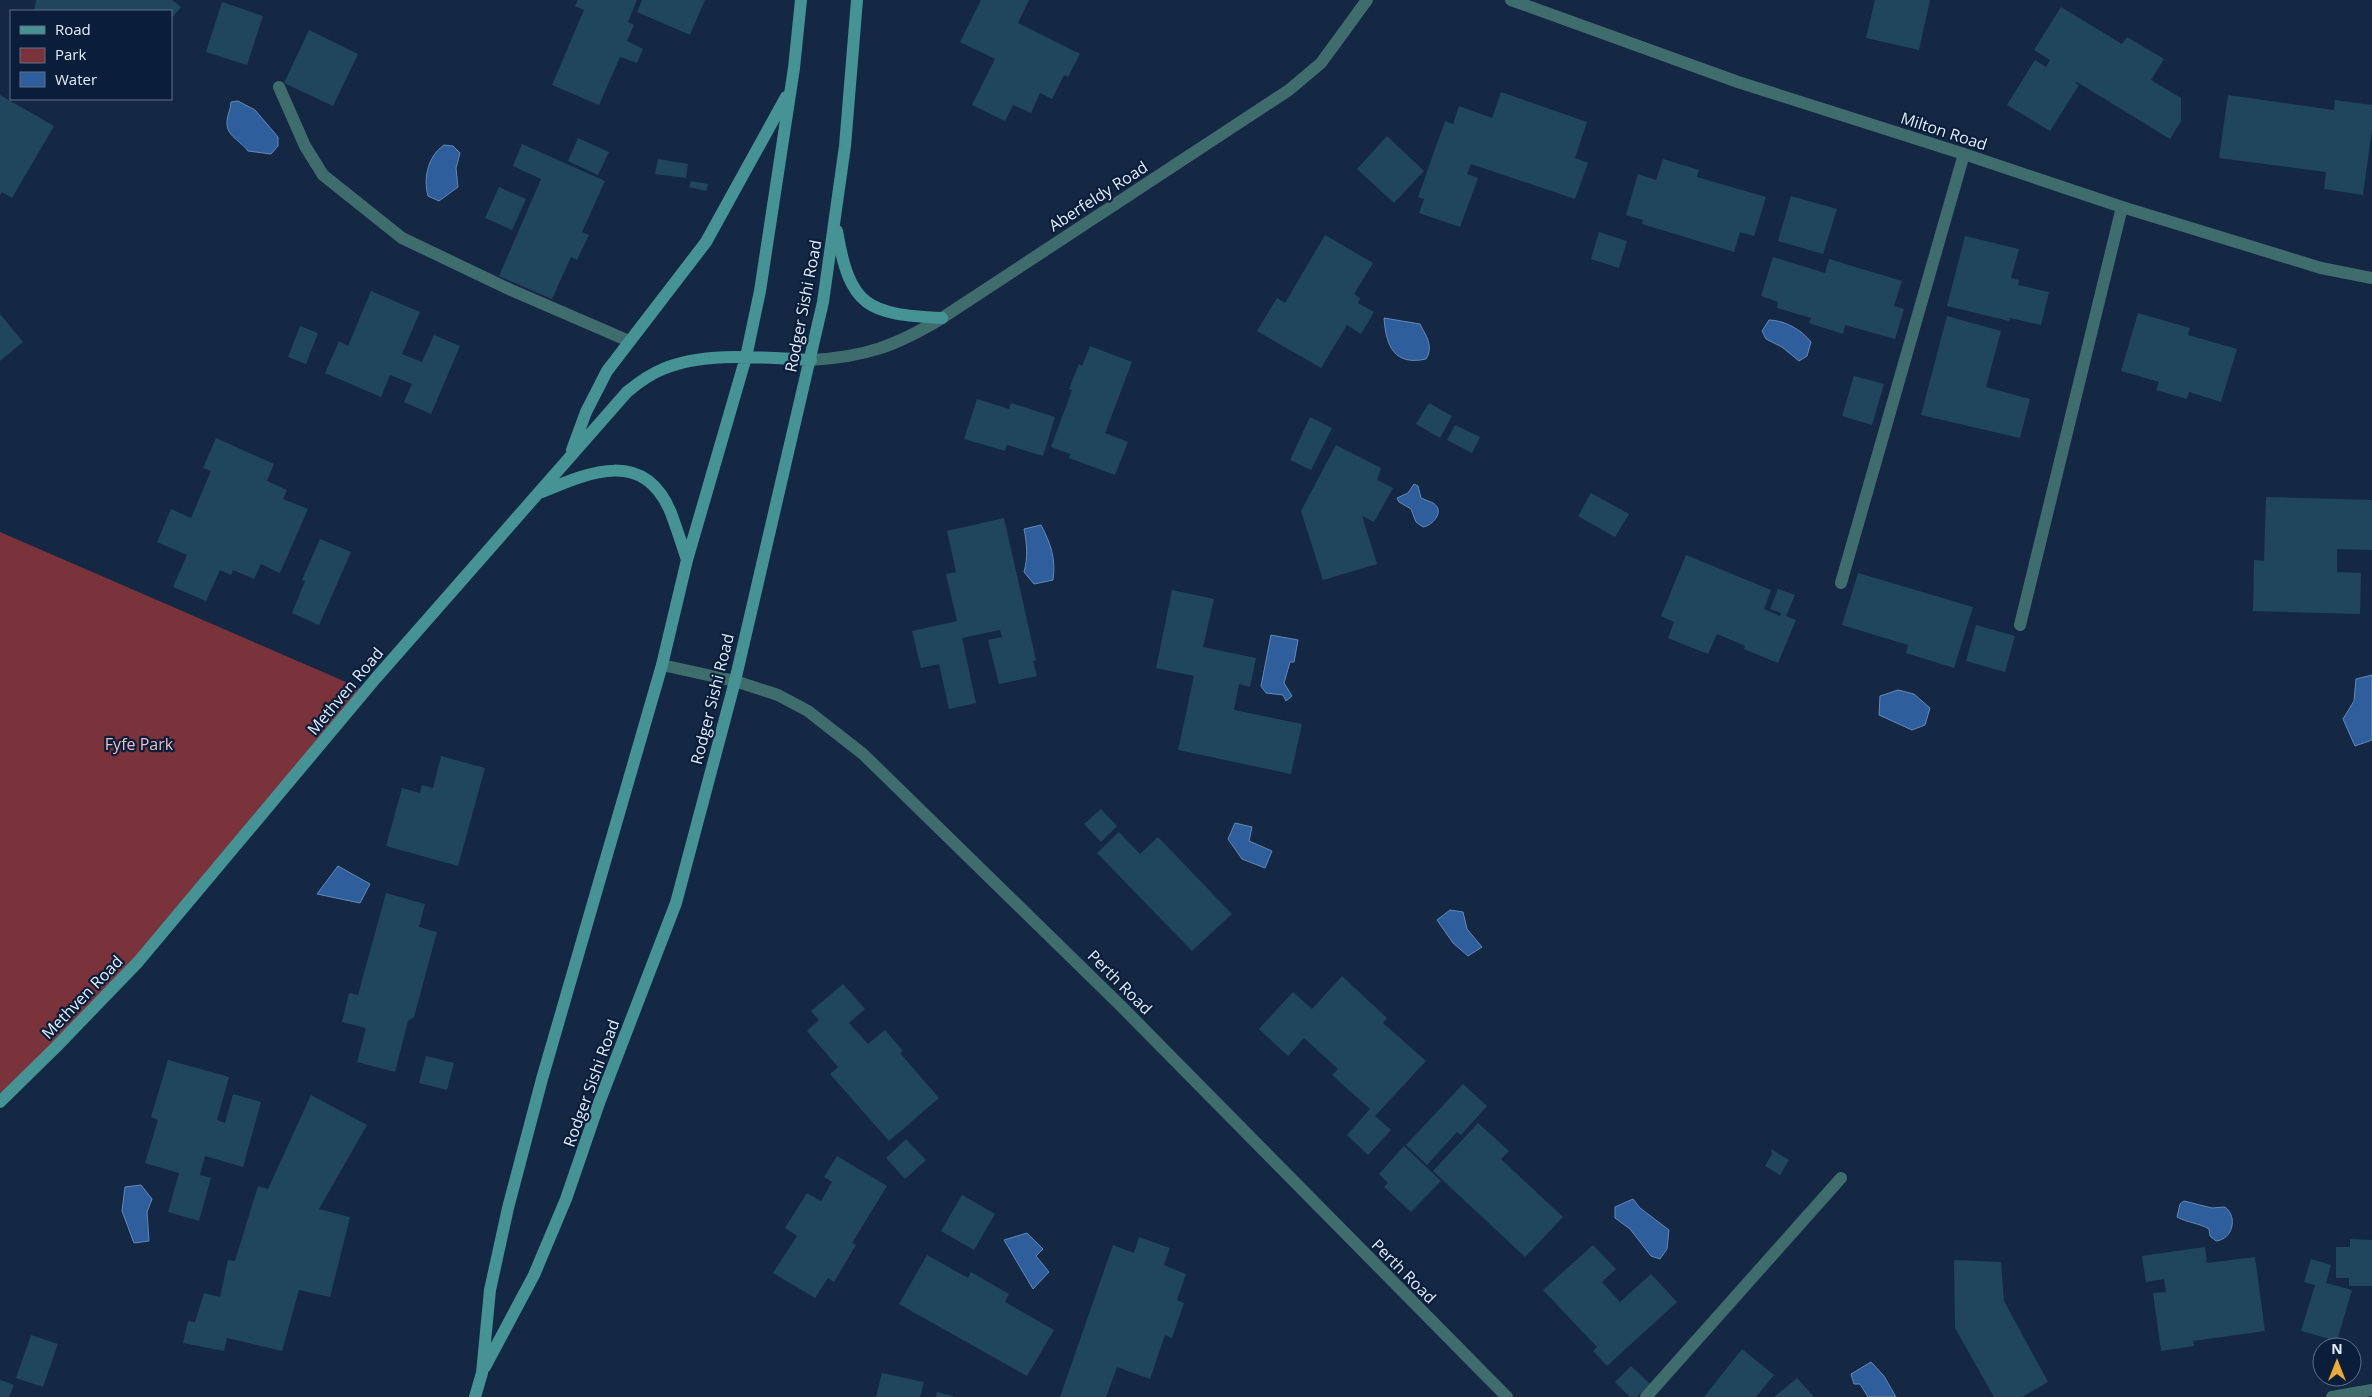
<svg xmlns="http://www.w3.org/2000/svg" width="2372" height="1397" viewBox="0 0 2372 1397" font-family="'Open Sans',sans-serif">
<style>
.green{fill:#7b333b}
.water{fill:#2e5e9c;stroke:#6489b9}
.building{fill:#1f465c}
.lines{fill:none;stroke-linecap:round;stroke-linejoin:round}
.lane{stroke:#3f6d6d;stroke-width:12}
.street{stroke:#3f6d6d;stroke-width:12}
.secondary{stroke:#459394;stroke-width:12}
.labels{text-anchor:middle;stroke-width:4.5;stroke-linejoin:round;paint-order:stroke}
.street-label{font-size:16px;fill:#e2edfc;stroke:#0a1e39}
.park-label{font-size:16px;fill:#f0bec0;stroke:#0a1e39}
</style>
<rect width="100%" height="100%" fill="#142844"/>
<!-- green -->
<path class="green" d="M 0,532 L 369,692 L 79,1022 L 0,1097 Z"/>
<!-- water -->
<path class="water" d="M 238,101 L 255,110 L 278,137 L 278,146 L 271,154 L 248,151 C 241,141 226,136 227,122 C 227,114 231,110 231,102 Z
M 444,145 L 453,146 L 460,153 L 456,168 L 458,187 L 439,201 L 428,196 C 423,178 428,156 444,145 Z
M 1384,318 L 1420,324 C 1426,336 1434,346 1426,359 C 1394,366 1386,346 1384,318 Z
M 1769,320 C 1784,320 1802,330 1811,342 L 1807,356 L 1799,361 L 1782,347 L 1766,339 L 1762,331 Z
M 1414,484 L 1418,486 L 1421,498 C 1425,500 1429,501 1433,503 C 1446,511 1432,526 1423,527 L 1416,522 L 1411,509 L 1399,502 L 1397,498 L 1408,493 Z
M 1041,525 C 1051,544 1056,559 1053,580 L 1034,584 L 1024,572 C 1028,558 1027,544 1024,529 Z
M 1271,635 L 1298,640 L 1294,662 L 1290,662 L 1284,683 L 1292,696 L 1286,701 L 1283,695 L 1266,693 L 1261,686 Z
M 2372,675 L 2372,740 L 2355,746 L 2343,719 L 2354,701 L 2356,679 Z
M 1898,690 L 1914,694 L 1930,708 L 1925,725 L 1912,730 L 1879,715 L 1880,696 Z
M 1235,823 L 1252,827 L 1249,841 L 1272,851 L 1265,868 L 1242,859 L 1228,839 Z
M 338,866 L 370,884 L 360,903 L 317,894 Z
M 1450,910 L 1463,912 L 1467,929 L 1482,947 L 1468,956 L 1453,943 L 1437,920 Z
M 141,1185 L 152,1199 L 147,1212 L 149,1241 L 134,1243 L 122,1211 L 125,1187 Z
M 1633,1199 L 1640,1208 L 1669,1230 L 1667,1249 L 1660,1259 L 1651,1256 L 1630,1229 L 1615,1218 L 1615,1207 Z
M 2184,1201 L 2212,1208 L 2225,1207 C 2238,1217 2233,1239 2216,1241 L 2210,1236 L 2209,1229 C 2199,1223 2188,1223 2177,1217 L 2180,1204 Z
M 1027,1233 L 1043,1249 L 1036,1256 L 1049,1272 L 1033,1289 L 1004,1240 Z
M 1871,1362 L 1884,1376 L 1896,1397 L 1868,1397 L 1860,1384 L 1854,1384 L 1851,1374 Z"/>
<!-- building -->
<path class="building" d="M 36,0 L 172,0 L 181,7 L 171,19 L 171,11 L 34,11 Z
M 578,0 L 637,0 L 628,22 L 634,25 L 627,41 L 643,49 L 637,63 L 620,57 L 599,105 L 552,85 L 584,10 L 575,6 Z
M 642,0 L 705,0 L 690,35 L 637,12 Z
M 981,0 L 1029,0 L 1018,23 L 1080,54 L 1068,77 L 1064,75 L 1052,99 L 1040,93 L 1031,113 L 1013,105 L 1005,121 L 972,105 L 995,59 L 960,42 Z
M 1875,0 L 1930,0 L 1919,50 L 1866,38 Z
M 222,2 L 263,16 L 247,65 L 206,52 Z
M 2061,7 L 2122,44 L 2127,37 L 2164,59 L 2151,80 L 2181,98 L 2181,121 L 2170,139 L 2077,82 L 2075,83 L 2079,85 L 2050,131 L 2007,105 L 2035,60 L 2046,67 L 2050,60 L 2034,50 Z
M 309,30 L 358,54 L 333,106 L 284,83 Z
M 1501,92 L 1587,122 L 1575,158 L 1588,163 L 1575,199 L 1471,164 L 1467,174 L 1478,178 L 1460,227 L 1419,213 L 1424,199 L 1418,197 L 1445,121 L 1453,124 L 1459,106 L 1492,118 Z
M 0,95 L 54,126 L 12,198 L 2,192 L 0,195 Z
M 2228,95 L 2334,110 L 2335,100 L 2372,105 L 2372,129 L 2363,195 L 2324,189 L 2326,172 L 2219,158 Z
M 1387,136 L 1424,171 L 1394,203 L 1357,169 Z
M 578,138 L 609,152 L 598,175 L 568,161 Z
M 522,144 L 605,181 L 582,232 L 589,235 L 577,260 L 571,257 L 552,299 L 499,276 L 541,179 L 513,166 Z
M 658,159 L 688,164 L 686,178 L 655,174 Z
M 1663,159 L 1699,170 L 1697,177 L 1766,197 L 1754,236 L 1740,232 L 1734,252 L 1642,224 L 1643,220 L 1626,215 L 1638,174 L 1656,180 Z
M 691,181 L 708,184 L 706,191 L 689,187 Z
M 499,187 L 526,199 L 512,230 L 485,218 Z
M 1791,196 L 1837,209 L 1823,254 L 1778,241 Z
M 1599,232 L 1627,241 L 1619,268 L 1591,259 Z
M 1325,235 L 1373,263 L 1354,294 L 1360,298 L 1358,303 L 1374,312 L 1361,334 L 1347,325 L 1321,368 L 1257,331 L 1277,298 L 1285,303 Z
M 1965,236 L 2019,249 L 2011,278 L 2019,280 L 2018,285 L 2049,292 L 2041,325 L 2010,318 L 2009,321 L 1947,306 Z
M 1773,257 L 1825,273 L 1829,259 L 1902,281 L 1894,306 L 1904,309 L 1895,339 L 1845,325 L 1843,334 L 1809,323 L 1811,318 L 1777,308 L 1778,302 L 1761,296 Z
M 371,291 L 420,312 L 402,354 L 422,362 L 434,335 L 460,346 L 431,414 L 404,402 L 412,384 L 390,375 L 381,397 L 325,373 L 339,341 L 348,346 Z
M 2138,313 L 2190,328 L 2188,335 L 2237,349 L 2221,402 L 2189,392 L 2187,399 L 2156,390 L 2159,382 L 2121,371 Z
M 0,314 L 23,342 L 0,361 Z
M 1947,316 L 2001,331 L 1986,387 L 2030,399 L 2020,438 L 1921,415 Z
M 300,326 L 318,333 L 306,364 L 288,357 Z
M 1090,346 L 1132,362 L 1105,433 L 1128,442 L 1115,475 L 1069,458 L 1070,454 L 1051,447 L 1072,390 L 1069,389 L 1079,364 L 1082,366 Z
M 1854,376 L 1884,384 L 1872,425 L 1842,416 Z
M 977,399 L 1009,409 L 1011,403 L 1055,417 L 1043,456 L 1007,445 L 1005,451 L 964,439 Z
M 1429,403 L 1452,416 L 1440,438 L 1416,424 Z
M 1310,417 L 1332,428 L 1311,470 L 1290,460 Z
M 1455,425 L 1480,437 L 1472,453 L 1447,440 Z
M 216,438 L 274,464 L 267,481 L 287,490 L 283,499 L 308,509 L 280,573 L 261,564 L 254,579 L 233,570 L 231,575 L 220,570 L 206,601 L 173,587 L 187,555 L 157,542 L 171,509 L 191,518 L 211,471 L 203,468 Z
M 1336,445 L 1381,468 L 1377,480 L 1393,488 L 1374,522 L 1362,516 L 1377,564 L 1323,580 L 1301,511 Z
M 1591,493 L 1629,514 L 1615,537 L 1578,516 Z
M 2266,497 L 2372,500 L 2372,550 L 2337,549 L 2337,572 L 2361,573 L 2360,614 L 2253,611 L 2254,560 L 2264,561 Z
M 1004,518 L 1036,660 L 1033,661 L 1037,676 L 999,684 L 988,640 L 1002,637 L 1000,630 L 962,638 L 976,703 L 949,709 L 939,664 L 921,668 L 912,631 L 957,621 L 946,574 L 956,572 L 947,531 Z
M 320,539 L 351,552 L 319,625 L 292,613 L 305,581 L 302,580 Z
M 1686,555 L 1771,590 L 1764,609 L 1780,616 L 1781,613 L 1770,609 L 1778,589 L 1795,595 L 1786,616 L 1796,620 L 1778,663 L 1744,649 L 1745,646 L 1717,634 L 1708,654 L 1668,638 L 1674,622 L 1661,616 Z
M 1858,573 L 1973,607 L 1954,668 L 1906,653 L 1908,645 L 1842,625 Z
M 1172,590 L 1214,599 L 1203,647 L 1256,658 L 1250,687 L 1239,684 L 1234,710 L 1302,724 L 1291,774 L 1178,750 L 1194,676 L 1156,668 Z
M 1976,625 L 2015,636 L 2005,672 L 1966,661 Z
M 441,756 L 485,768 L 458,866 L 386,846 L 402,788 L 420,793 L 422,785 L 433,788 Z
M 1101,809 L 1117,826 L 1101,842 L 1084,824 Z
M 1119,832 L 1140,854 L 1158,837 L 1232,914 L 1192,951 L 1097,853 Z
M 386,893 L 425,904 L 419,927 L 437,932 L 414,1017 L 408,1021 L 395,1072 L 357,1062 L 366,1028 L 342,1022 L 349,993 L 358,995 Z
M 1342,976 L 1387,1018 L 1383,1023 L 1426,1061 L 1375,1116 L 1391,1130 L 1368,1155 L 1347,1135 L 1370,1109 L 1332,1075 L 1338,1069 L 1304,1038 L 1288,1056 L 1259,1029 L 1293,992 L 1312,1009 Z
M 843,984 L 865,1009 L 849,1023 L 868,1044 L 885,1030 L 903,1051 L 900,1053 L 939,1098 L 889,1141 L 830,1074 L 838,1067 L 807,1031 L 819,1020 L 811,1011 Z
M 426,1056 L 454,1063 L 447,1090 L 419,1083 Z
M 168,1060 L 229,1077 L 217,1120 L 225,1123 L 233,1094 L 261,1102 L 243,1167 L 205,1156 L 200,1175 L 211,1178 L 199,1221 L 168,1212 L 179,1173 L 145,1163 L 158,1120 L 151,1117 Z
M 1463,1084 L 1487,1106 L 1461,1135 L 1457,1132 L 1427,1165 L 1406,1145 Z
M 311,1095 L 367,1125 L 319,1209 L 350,1217 L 330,1297 L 299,1290 L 282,1351 L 227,1338 L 224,1351 L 183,1343 L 188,1321 L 195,1322 L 204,1293 L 220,1297 L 228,1260 L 235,1261 L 258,1186 L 268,1189 Z
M 1478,1123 L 1509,1151 L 1501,1159 L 1563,1217 L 1525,1257 L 1433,1171 Z
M 906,1139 L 926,1160 L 905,1179 L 886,1158 Z
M 1404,1146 L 1441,1181 L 1411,1212 L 1384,1187 L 1388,1183 L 1379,1174 Z
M 1771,1149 L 1789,1160 L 1780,1175 L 1765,1166 L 1772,1154 Z
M 837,1156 L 887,1186 L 852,1243 L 856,1245 L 834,1282 L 828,1278 L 815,1298 L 773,1273 L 797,1236 L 785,1228 L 807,1193 L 821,1201 L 832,1182 L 824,1177 Z
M 962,1195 L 995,1214 L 974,1250 L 941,1231 Z
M 1139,1237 L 1170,1248 L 1164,1265 L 1186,1274 L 1177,1300 L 1184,1303 L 1172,1338 L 1165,1335 L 1150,1379 L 1117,1367 L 1106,1397 L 1060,1397 L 1113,1245 L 1134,1253 Z
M 2350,1239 L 2372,1240 L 2372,1286 L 2349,1286 L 2349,1278 L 2336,1278 L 2336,1247 L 2350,1247 Z
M 1593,1245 L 1616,1269 L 1602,1282 L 1620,1302 L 1651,1274 L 1677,1302 L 1607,1366 L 1593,1351 L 1597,1347 L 1543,1290 Z
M 2205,1247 L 2207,1263 L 2255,1257 L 2265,1331 L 2193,1341 L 2194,1346 L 2161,1351 L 2153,1293 L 2166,1292 L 2164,1279 L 2146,1282 L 2142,1256 Z
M 927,1255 L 968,1278 L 971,1272 L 1009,1294 L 1005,1302 L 1054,1330 L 1027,1376 L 899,1304 Z
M 2311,1259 L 2331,1265 L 2326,1283 L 2352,1290 L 2337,1341 L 2301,1331 L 2315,1285 L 2304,1282 Z
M 1954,1260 L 2001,1262 L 2004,1301 L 2048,1382 L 2022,1397 L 1994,1397 L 1955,1328 Z
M 31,1335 L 58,1344 L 43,1387 L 16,1378 Z
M 1742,1349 L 1774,1375 L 1756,1397 L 1704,1397 Z
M 1631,1366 L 1650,1384 L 1637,1397 L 1630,1397 L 1615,1382 Z
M 882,1373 L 924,1382 L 920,1397 L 876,1397 Z
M 1797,1378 L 1814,1397 L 1774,1397 Z
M 0,1380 L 14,1385 L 9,1397 L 0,1397 Z
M 937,1392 L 953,1396 L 953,1397 L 936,1397 Z"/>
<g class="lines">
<!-- lane -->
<path class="lane" d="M 1841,583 L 1964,154
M 2020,625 L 2122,207
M 1646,1397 L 1841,1178"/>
<!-- street -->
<path class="street" d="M 1511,0 L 1738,82 L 1964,154 L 2122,207 L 2321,268 L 2372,278
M 279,87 L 305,146 L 323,175 L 402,238 L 511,290 L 629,341
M 811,360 C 865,357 896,346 942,318 L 1289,90 L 1321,63 L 1367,0
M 662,665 L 735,681 L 778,695 L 808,711 L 863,754 L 1121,1006 L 1507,1397
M 2332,1397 L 2372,1390"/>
<!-- secondary -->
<path class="secondary" d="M 837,231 C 850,308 868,314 942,318
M 572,450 L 586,412 L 607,371 L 706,242 L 786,97
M 542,492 C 591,471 645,449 671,513 C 677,529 682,545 687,560
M 0,1102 L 56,1047 L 138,962 L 376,678 L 627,392 C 638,383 650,374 663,369 C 706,351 765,358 811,360
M 485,1367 L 534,1275 L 566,1199 L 599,1103 L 676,903 L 735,681 L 823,302 L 845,146 L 857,0
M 475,1397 L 482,1373 L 490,1290 L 508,1208 L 542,1079 L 662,665 L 687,560 L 746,357 L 760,291 L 794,68 L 801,0"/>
</g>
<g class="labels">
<!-- street labels -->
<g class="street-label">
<text transform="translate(1944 131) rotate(18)" y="6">Milton Road</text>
<text transform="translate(1098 196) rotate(-33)" y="6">Aberfeldy Road</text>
<text transform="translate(803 306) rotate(-79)" y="6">Rodger Sishi Road</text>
<text transform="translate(345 691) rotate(-50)" y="6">Methven Road</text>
<text transform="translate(712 699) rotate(-76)" y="6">Rodger Sishi Road</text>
<text transform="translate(1120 982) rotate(45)" y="6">Perth Road</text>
<text transform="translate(82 997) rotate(-46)" y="6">Methven Road</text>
<text transform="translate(591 1083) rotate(-70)" y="6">Rodger Sishi Road</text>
<text transform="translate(1404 1271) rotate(45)" y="6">Perth Road</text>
</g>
<!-- park labels -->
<g class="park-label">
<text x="139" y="750">Fyfe Park</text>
</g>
</g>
<!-- legend -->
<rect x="10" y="10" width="162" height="90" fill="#0a1e39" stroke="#607187"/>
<rect x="20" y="26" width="25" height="8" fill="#459394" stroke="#607187"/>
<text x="55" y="35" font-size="15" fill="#e2edfc">Road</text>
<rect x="20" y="48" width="25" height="15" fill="#7b333b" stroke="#607187"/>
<text x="55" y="60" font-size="15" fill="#e2edfc">Park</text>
<rect x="20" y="72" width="25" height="15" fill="#2e5e9c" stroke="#607187"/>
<text x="55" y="85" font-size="15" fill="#e2edfc">Water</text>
<!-- north arrow -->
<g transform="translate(2337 1362)"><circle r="24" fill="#0a1e39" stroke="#607187"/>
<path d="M0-4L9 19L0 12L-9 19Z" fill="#eca93a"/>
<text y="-8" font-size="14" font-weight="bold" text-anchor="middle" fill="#e2edfc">N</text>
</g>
</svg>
